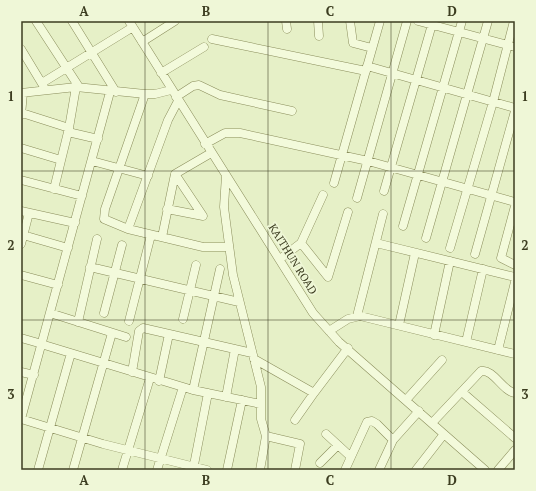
<svg xmlns="http://www.w3.org/2000/svg" width="536" height="491" viewBox="0 0 536 491" font-family="'PT Serif',serif">
<style>
.lines{fill:none;stroke-linecap:round;stroke-linejoin:round}
.minor-casing{stroke:#8a8d5b;stroke-width:9}
.minor{stroke:#f3fadb;stroke-width:8}
.grid{fill:none;stroke:#3c3d20;stroke-width:1;stroke-opacity:0.55}
.labels{text-anchor:middle;stroke-width:3.5;stroke-linejoin:round;paint-order:stroke}
.street-label{font-size:11px;fill:#3c3d20;stroke:#eff7d7}
.neatline{fill:none;stroke:#3c3d20;stroke-width:1.5}
.grid-label{font-size:13px;text-anchor:middle;font-weight:bold;fill:#3c3d20}
</style>
<rect width="100%" height="100%" fill="#e6f0c7"/>
<g class="lines">
<!-- minor casing -->
<g class="minor-casing">
<path id="minor" d="M 36,21 L 79,87
M 72,21 L 116,92
M 129,21 L 313,313 L 339,342 L 485,470
M 286,21 L 287,29
M 318,21 L 319,36
M 350,21 L 353,43 L 372,48
M 418,21 L 515,47
M 212,39 L 366,71
M 142,42 L 175,21
M 21,49 L 44,87
M 367,66 L 515,108
M 161,73 L 204,47
M 42,83 L 133,27
M 21,93 L 76,87 L 145,94 L 155,94 L 171,90
M 145,94 L 105,209 L 104,219 L 128,229 L 203,247 L 229,247
M 176,97 L 193,86 L 199,85 L 220,95 L 292,111
M 22,113 L 69,128 L 76,87
M 21,115 L 23,93
M 68,132 L 98,139
M 205,144 L 225,133 L 240,133 L 368,161 L 515,202
M 21,148 L 61,160
M 92,161 L 148,176
M 226,175 L 224,207 L 233,275 L 261,387 L 261,419 L 266,436 L 260,470
M 21,180 L 82,196
M 334,183 L 380,21
M 54,189 L 69,128
M 384,191 L 433,21
M 357,198 L 407,21
M 515,206 L 501,258 L 515,265
M 167,209 L 203,216 L 175,174
M 21,211 L 75,223
M 403,226 L 462,21
M 128,229 L 168,120 L 178,101
M 23,235 L 68,248
M 162,237 L 175,174 L 211,153
M 426,238 L 488,21
M 301,243 L 328,277 L 348,212
M 376,243 L 515,277
M 21,244 L 29,213
M 450,248 L 493,102 L 514,21
M 475,254 L 515,111
M 280,259 L 301,243 L 323,195
M 90,267 L 239,302
M 21,275 L 58,285
M 50,313 L 126,337
M 104,313 L 122,245
M 357,316 L 383,214
M 183,319 L 196,265
M 129,321 L 151,235
M 78,322 L 97,239
M 399,325 L 415,253
M 329,331 L 348,319 L 360,316 L 515,354
M 434,335 L 450,261
M 21,338 L 42,344
M 466,342 L 483,269
M 41,344 L 193,390 L 261,404
M 498,350 L 515,282
M 254,359 L 314,393 L 348,348
M 21,372 L 34,375
M 132,372 L 139,331 L 143,328 L 252,353
M 159,381 L 169,334
M 193,390 L 220,269
M 462,392 L 515,438
M 226,397 L 235,349
M 406,400 L 442,360
M 21,419 L 110,92
M 21,419 L 103,444 L 207,470
M 295,420 L 314,393
M 432,423 L 481,371 C 494,369 502,391 515,393
M 326,434 L 351,457
M 266,436 L 300,444 L 295,470
M 320,463 L 338,445
M 38,470 L 71,353
M 73,470 L 112,333
M 122,470 L 150,378
M 157,470 L 183,387
M 193,470 L 208,393
M 227,470 L 242,400
M 345,470 L 367,422 L 372,421 L 377,424 L 393,440
M 379,470 L 393,440 L 419,411
M 416,470 L 444,434
M 498,470 L 515,450"/>
</g>
<!-- minor -->
<use href="#minor" class="minor"/>
</g>
<!-- grid -->
<path class="grid" d="M 145,21 L 145,470M 268,21 L 268,470M 391,21 L 391,470M 21,171 L 515,171M 21,320 L 515,320"/>
<g class="labels">
<!-- street labels -->
<g class="street-label">
<text transform="translate(293 259) rotate(58)" y="4">KAITHUN ROAD</text>
</g>
</g>
<!-- border -->
<rect width="536" height="491" fill="none" stroke="#eff7d7" stroke-width="44"/>
<rect x="22" y="22" width="492" height="447" class="neatline"/>
<g class="grid-label">
<text x="84" y="16">A</text>
<text x="206" y="16">B</text>
<text x="330" y="16">C</text>
<text x="452" y="16">D</text>
<text x="11" y="101">1</text>
<text x="525" y="101">1</text>
<text x="11" y="250">2</text>
<text x="525" y="250">2</text>
<text x="11" y="399">3</text>
<text x="525" y="399">3</text>
<text x="84" y="485">A</text>
<text x="206" y="485">B</text>
<text x="330" y="485">C</text>
<text x="452" y="485">D</text>
</g>
</svg>
